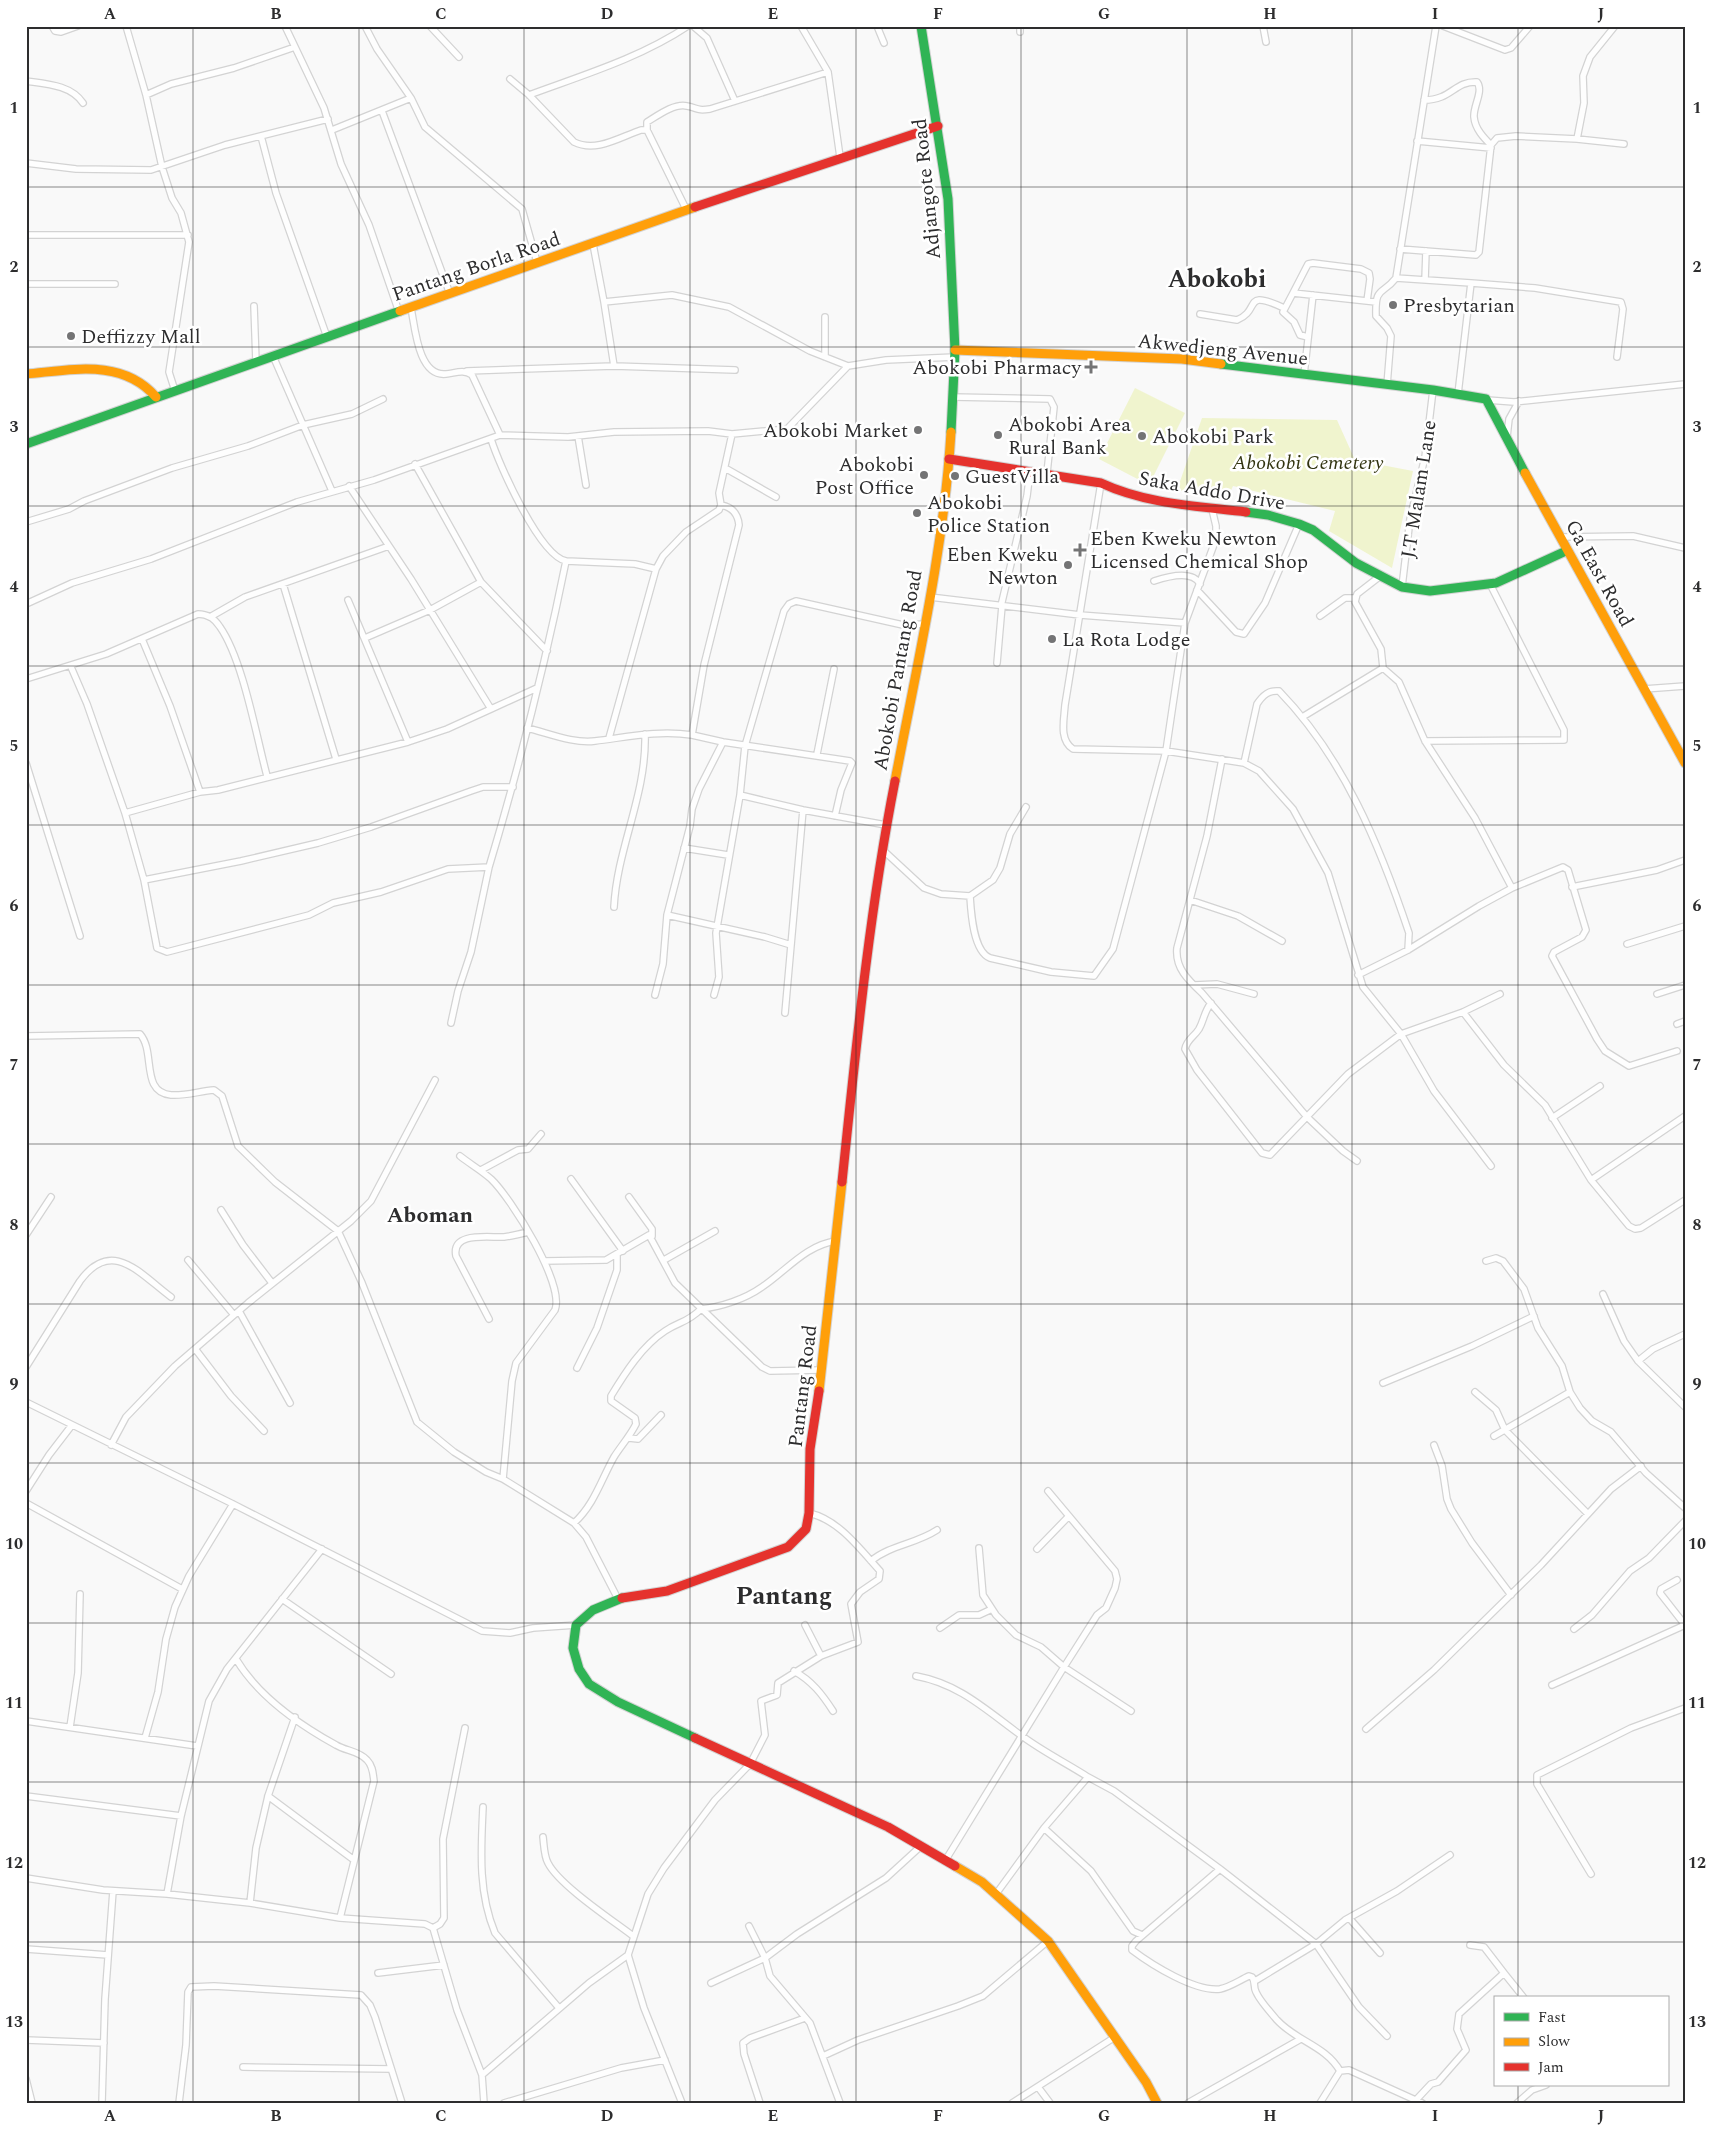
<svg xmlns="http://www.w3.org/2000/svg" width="1711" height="2129" viewBox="0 0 1711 2129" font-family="Spectral,serif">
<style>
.green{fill:#f0f4ce}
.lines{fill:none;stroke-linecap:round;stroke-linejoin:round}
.street-casing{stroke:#d3d3d3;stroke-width:8}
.fast-casing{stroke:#d3d3d3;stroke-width:11}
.slow-casing{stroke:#d3d3d3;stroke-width:11}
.jam-casing{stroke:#d3d3d3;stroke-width:11}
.street{stroke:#fefefe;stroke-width:5.5}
.fast{stroke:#30b455;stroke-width:9}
.slow{stroke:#ff9f0a;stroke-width:9}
.jam{stroke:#e5322d;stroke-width:9}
.grid{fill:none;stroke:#2d2d2e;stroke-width:1;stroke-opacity:0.55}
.poi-dot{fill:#747475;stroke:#fff;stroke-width:2}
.labels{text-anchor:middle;stroke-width:5;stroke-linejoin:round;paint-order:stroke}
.street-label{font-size:20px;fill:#2d2d2e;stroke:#fff}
.poi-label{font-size:20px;fill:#2d2d2e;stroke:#fff;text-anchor:start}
.park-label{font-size:20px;font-style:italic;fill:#323410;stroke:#fff}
.quarter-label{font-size:22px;font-weight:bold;fill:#2d2d2e;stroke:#fff}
.district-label{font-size:25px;font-weight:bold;fill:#2d2d2e;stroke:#fff}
.neatline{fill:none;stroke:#2d2d2e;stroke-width:2}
.grid-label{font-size:16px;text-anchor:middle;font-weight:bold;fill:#2d2d2e}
</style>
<rect width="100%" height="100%" fill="#f9f9f9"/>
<!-- green -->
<path class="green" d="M 1135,388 L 1185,413 L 1149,485 L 1099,459 Z
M 1202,418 L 1337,420 L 1355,460 L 1413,471 L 1392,568 L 1329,531 L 1335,511 L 1233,486 L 1228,497 L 1177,490 Z"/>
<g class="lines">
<!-- street casing -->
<g class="street-casing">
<path id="street" d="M 52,26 L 55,31 L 61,32 L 78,26
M 126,26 L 146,95 L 162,167 L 172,198 L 181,213 L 189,242 L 169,372 L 175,391
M 285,26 L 324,108 L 341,164 L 369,225 L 399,312
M 365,26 L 377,49 L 411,98 L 425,127 L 522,209 L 537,262
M 430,26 L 459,57
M 693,26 L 707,38 L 735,101
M 801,26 L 828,72 L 840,157
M 877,26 L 884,43
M 1020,26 L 1020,32
M 1263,26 L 1266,42
M 1443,26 L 1505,50 L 1511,48 L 1530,26
M 510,79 L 529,95 L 574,142 C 596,153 620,137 641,130 L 647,130 L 687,211
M 26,81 C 47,84 71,85 83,103
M 146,95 L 171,84 L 234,68 L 295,47
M 529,95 C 583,75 640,58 688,26
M 1424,100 C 1452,100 1454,81 1477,82 C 1484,91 1473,106 1474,117 C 1475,129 1484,138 1491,145
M 382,111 L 450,294
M 332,130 L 411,98
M 647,130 L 647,122 C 657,116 674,103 687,106 C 698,108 696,111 710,109 L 828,72
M 261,136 L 276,193 L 327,337
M 1577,139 L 1584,103 L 1583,76 L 1590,57 L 1615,26
M 1417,141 L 1491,148
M 26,163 L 76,169 L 151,170 L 225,145 L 328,119
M 26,235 L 188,235
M 593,244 L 604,302 L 672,295 L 729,307 L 810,351 L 848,366
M 1400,249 L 1476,255 L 1479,252 L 1491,145 L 1497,138 L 1516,136 L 1577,139 L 1624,144
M 1396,278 L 1471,283 L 1458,394
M 1425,280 L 1426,251
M 1471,283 L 1535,288 L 1621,302 L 1623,309 L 1617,357
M 26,284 L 115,284
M 1293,293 L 1308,264 L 1313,263 L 1361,269 L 1369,273 L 1370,279 L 1367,301
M 604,302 L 614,366
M 254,306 L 256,362
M 411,308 C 415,327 418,377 446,374 C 456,373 463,369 472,375 L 500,435
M 1200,314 L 1237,320 C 1262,310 1241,288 1284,308
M 1308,337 L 1300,335 L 1294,322 L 1283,312 L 1293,293 L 1376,302
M 273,356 L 332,491
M 825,357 L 825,317
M 467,371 L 614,366 L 735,370
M 1304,375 L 1313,295
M 1387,385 L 1391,336 L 1387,328 L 1376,316 C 1375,285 1382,296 1396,278 L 1436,26
M 952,397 L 1050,399 L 1054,407 L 1047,473
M 1487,400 L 1514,402 L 1685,384
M 578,436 L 586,485
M 1507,437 L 1509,419 L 1519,401
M 725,468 L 776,497
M 1101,483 L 1065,705 C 1064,720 1059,740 1073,749 L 1166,751 L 1244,763 L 1259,771 L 1293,809 L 1328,873 L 1363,987 L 1401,1034 L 1434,1091 L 1491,1166
M 26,522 L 69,509 L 84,501 L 172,468 L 248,446 L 303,425 L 352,414 L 383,399
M 1560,537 L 1633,536 L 1685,548
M 566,561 L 635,564 L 656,569
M 1379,577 L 1357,594 L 1355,602 L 1381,649 L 1383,668 L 1399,682 L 1425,741 L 1475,818 L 1512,888
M 1154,581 C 1166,577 1192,569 1200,584
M 481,582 L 547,651
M 283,584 L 336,759
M 1402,587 L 1410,519 L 1425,457 L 1433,390
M 1197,590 L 1236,632 L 1244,634 L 1265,603 L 1299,524
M 930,597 L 1080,615 L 1185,623
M 348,600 L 408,742
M 26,604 L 72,583 L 151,559 L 297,502 L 374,480 L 500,435 L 568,437 L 614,432 L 708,431 L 732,434 L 787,429 L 848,366 L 886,360 L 955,357
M 1001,606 L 1027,496 L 1030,471
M 1320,616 L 1345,598 L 1356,598
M 210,617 L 245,597 L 389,546
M 365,638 L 430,610 L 481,582 L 415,464
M 142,639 L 170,706 L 200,792
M 997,663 L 1002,606
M 71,667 L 87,704 L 125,813 L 144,880 L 157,948 L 167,952 L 309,915 L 333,903 L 381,892 L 448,869 L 489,867 C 519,767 545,665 566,561 C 540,556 499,465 491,439
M 26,679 L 106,654 L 198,614 C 207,614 215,619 220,627 C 243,660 256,735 267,776
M 1644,689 L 1685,686
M 491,709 L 537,688
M 1304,716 L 1383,668
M 527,728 C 548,733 574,744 595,741 C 628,737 658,730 692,735 L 704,665 L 739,525 C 738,514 732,507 721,505
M 692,735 L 723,742 L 850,761 L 852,763 L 841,790 L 835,816
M 609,738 L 656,569 L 663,556 L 686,532 L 719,510 L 721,505 L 719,493 L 732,434
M 1425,741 L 1564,740 L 1564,730 L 1490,584
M 817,754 L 834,669
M 1222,759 L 1207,836 L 1177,948 C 1175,968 1188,980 1202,993 L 1307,1117 L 1343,1151 L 1357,1161
M 26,763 L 80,936
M 1244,763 L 1257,704 C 1263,695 1269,690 1279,691 C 1344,758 1380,846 1409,933 L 1408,950
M 740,795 L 745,746 L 784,611 L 789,604 L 796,601 L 903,625 L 925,624
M 125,813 L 200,792 L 218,790 L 408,742 L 447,729 L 491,709 L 411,579 L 349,486
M 684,848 L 728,855
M 884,851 L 924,888 L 941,894 L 970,896 L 993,880 L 1000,868 L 1010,834 L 1026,807
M 144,880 L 241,861 L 318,843 L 371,827 L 471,791 L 483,787 L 513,787
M 1572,887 L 1657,870 L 1685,860
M 970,896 C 971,912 973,951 990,958 L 1051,972 L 1094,976 L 1113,949 L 1166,751 L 1185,623 L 1216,539 L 1216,526 L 1212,509
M 1190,900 L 1238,916 L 1282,941
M 614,907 C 617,848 647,794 645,734
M 667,915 L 765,937 L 791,945
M 1627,944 L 1685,926
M 1358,975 L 1408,950 L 1479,906 L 1512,888 L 1563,867 L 1568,870 L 1586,930 L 1582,937 L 1554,952 L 1552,956 L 1597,1039 L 1605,1051 L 1629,1066 L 1677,1051
M 1194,985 L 1217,984 L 1254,994
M 1657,994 L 1685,985
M 655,995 L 663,964 L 667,915 L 690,826 L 692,809 L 699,789 L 723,742
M 714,995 L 719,977 L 716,933 L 740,795 L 803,810 L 886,825
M 1211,1003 C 1204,1012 1204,1020 1199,1029 C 1194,1037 1187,1039 1185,1049 L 1197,1070 L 1262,1153 L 1270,1155 L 1348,1074 L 1401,1034 L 1463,1012 L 1500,994
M 1463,1012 L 1504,1065 L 1545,1105 L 1591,1180 L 1629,1226 L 1635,1229 L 1641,1228 L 1685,1200
M 785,1013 L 803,810
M 451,1023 L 458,991 L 471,952 L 489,867
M 1677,1024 L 1685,1021
M 26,1036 L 140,1034 C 156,1052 140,1092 171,1095 C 186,1096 200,1091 214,1090 L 222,1096 L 238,1146 L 275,1182 L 338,1231 L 362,1283 L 417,1422 L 454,1452 L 486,1472 L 503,1479 L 574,1523 L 586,1537 L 618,1599
M 1552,1118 L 1600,1086
M 460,1156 C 470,1164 481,1170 491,1179 C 511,1198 565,1284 555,1310 L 516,1363 L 512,1381 L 503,1479
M 481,1170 L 518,1150 L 528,1149 L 541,1134
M 571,1179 L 623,1251
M 1591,1180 L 1685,1116
M 629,1197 L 652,1229 L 652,1236
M 221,1210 L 243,1245 L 272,1283
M 26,1235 L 51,1197
M 188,1260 L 234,1315
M 664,1260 L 715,1231
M 544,1261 L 606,1260 L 649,1235 L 675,1283 L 762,1367 L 770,1371 L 822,1370
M 1486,1261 L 1496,1258 L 1503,1261 L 1524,1289 L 1538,1328 L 1562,1366 L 1570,1392 L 1580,1408 L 1592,1421 L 1611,1432 L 1646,1473 L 1685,1508
M 1603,1294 L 1624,1341 L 1638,1361 L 1685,1407
M 239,1311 L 290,1403
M 489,1319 L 456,1256 C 451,1231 490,1238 504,1237 C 512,1236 520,1234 528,1232
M 196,1350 L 231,1396 L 264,1431
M 1638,1361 L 1653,1349 L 1685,1334
M 26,1367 L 80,1281 C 112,1237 140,1274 171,1297
M 577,1368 L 597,1328 L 617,1270 L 617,1255
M 1383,1383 L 1472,1346 L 1534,1316
M 1475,1392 L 1496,1410 L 1505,1430 L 1588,1514 L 1611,1489 L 1641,1466
M 26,1402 L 233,1504 L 482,1631 L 510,1633 L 533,1628 L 576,1625
M 1494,1436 L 1570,1392
M 629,1438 L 638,1439 L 661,1415
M 111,1445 L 126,1417 L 175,1366 L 248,1303 L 351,1221 L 371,1201 L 435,1080
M 1434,1445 L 1442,1466 L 1447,1499 L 1451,1509 L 1472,1543 L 1511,1595
M 26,1491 L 49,1455 L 72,1425
M 26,1503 L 182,1589
M 574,1523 C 594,1505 601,1480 614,1457 C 621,1446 630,1436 636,1424 L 635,1418 L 611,1401 L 611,1396 C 625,1373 642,1346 665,1331 C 680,1321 687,1323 701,1309 C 721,1307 745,1299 762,1287 C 786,1271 806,1245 836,1241
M 979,1548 L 983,1595 L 996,1615 L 1016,1635 L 1041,1647 L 1064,1667 L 1131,1711
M 1037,1549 L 1069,1516
M 871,1561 C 890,1545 916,1544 937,1530
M 1677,1580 L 1661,1589 L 1660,1593 L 1685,1625
M 282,1599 L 391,1674
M 805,1625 L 821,1656
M 940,1628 L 959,1615 L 979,1615 L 992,1609
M 1574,1629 L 1592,1615 L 1630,1571 L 1649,1558 L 1685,1521
M 236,1659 C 258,1696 298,1724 336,1745 C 346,1751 359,1751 367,1760 C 373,1766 373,1774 374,1781 L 340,1918
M 794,1671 C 812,1681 822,1694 833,1711
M 916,1676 C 960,1684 987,1711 1022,1736 C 1042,1751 1066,1763 1088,1777
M 1552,1685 L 1685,1625
M 26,1721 L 197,1746
M 70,1727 L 78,1673 L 80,1594
M 1366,1729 L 1434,1670 L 1541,1565 L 1588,1514
M 145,1738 L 158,1692 L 166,1639 L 175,1607 L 189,1576 L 233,1504
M 26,1796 L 181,1816
M 268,1796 L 354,1860
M 483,1807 C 481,1850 478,1892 495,1933 L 559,2008
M 1044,1828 L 1091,1871 L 1133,1931 L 1142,1935
M 543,1837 C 544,1845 544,1856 548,1863 C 559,1885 612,1920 633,1936
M 945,1861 L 1064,1667 L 1097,1615 L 1106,1608 L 1115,1588 L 1117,1579 L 1115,1571 L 1048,1491
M 1220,1869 L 1136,1941 L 1132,1946 L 1132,1950 C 1152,1965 1195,1992 1220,1989 C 1230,1987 1240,1980 1249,1976 L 1252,1977 C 1256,1982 1253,1987 1256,1992 C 1260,2001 1270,2012 1277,2020 C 1296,2041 1326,2046 1340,2071
M 1591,1874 L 1537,1784 L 1537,1775 L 1631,1728 L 1685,1708
M 26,1878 L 103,1890 L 167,1894 L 250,1903 L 340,1918 L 425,1924 L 433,1928 L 457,2010 L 482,2075
M 167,1894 L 181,1816 L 209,1701 L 227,1669 L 322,1549
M 996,1894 L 1044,1828 L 1088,1777 L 1114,1791 L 1220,1869 L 1316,1944 L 1359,2007 L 1387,2036
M 250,1903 L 256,1848 L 268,1796 L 295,1717
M 1350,1919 L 1380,1953
M 749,1926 L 765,1958 L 770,1976 L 810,2023 L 840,2103
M 433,1928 L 440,1924 L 444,1918 L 443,1839 L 465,1728
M 26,1949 L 108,1955
M 378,1973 L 444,1965
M 1504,1973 L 1524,1998
M 1255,1981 L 1316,1944 L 1345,1920 L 1397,1891 L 1450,1855
M 711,1983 L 765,1958 L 797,1934 L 886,1878 L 921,1846
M 26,2040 L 104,2043
M 823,2056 L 858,2040 L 958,2006 L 983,1996 L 1048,1941
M 243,2067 L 391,2069
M 26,2079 L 32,2103
M 1038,2087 L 1050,2103
M 1416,2100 L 1431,2084 L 1438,2082 L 1466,2050 L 1457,2029 L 1459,2014 L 1504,1973 L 1484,1947 L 1470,1945
M 102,2103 L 105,1999 L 113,1891
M 179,2103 L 186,2045 L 188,1992 L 191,1987 L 214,1986 L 361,1995 L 370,2005 L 375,2017 L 402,2103
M 484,2103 L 482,2075 L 589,1983 L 628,1955
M 504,2103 L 621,2068 L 665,2060
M 682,2103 L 644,2008 L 628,1955 L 648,1894 L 664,1868 L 715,1800 L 750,1764 L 765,1735 L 761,1701 L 777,1695 L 778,1683 L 821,1656 L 858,1642 L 851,1604 L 860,1592 L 879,1579 L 880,1571 C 859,1548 839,1520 809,1513
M 760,2103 L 744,2054 L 743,2043 L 750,2038 L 805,2018
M 1012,2103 L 1115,2037
M 1188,2103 L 1299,2040
M 1320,2103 L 1340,2071 L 1349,2070 L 1422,2103
M 1517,2103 L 1532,2090 L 1546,2085"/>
</g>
<!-- fast casing -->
<g class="fast-casing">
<path id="fast" d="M 921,26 L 948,199 L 955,350 L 951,432
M 1221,364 L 1433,390 L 1486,399 L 1525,473
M 26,444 L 400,311
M 1246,512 L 1268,515 L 1299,524 L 1313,530 L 1356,563 L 1402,587 L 1430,591 L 1496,583 L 1566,551
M 622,1598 L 593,1610 L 576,1625 L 573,1648 L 579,1669 L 589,1684 L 618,1702 L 695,1738"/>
</g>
<!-- slow casing -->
<g class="slow-casing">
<path id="slow" d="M 400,311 L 695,207
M 955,350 L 1182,359 L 1221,364
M 26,374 C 72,370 122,358 156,397
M 1525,473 L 1685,763
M 895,781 C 917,665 944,549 951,432
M 819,1391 L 842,1182
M 955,1866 L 982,1882 L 1048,1941 L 1146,2082 L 1157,2103"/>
</g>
<!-- jam casing -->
<g class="jam-casing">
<path id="jam" d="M 695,207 L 938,126
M 949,459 L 1101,483 C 1146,504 1197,506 1246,512
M 842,1182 C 856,1048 869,913 895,781
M 622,1598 L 667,1591 L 788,1547 L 806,1529 L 809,1513 L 810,1449 L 819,1391
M 695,1738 L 888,1827 L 955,1866"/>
</g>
<!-- street -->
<use href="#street" class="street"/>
<!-- fast -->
<use href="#fast" class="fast"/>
<!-- slow -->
<use href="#slow" class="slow"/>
<!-- jam -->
<use href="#jam" class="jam"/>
</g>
<!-- grid -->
<path class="grid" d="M 193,26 L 193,2103M 359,26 L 359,2103M 524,26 L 524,2103M 690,26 L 690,2103M 856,26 L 856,2103M 1021,26 L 1021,2103M 1187,26 L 1187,2103M 1352,26 L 1352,2103M 1518,26 L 1518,1998M 26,187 L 1685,187M 26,347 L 1685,347M 26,506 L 1685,506M 26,666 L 1685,666M 26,825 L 1685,825M 26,985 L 1685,985M 26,1144 L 1685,1144M 26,1304 L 1685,1304M 26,1463 L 1685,1463M 26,1623 L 1685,1623M 26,1782 L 1685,1782M 26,1942 L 1685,1942M 1518,2085 L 1518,2103"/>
<!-- markers -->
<g class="poi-dot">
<circle cx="1393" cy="305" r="5"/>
<circle cx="71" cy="336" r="5"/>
<path d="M1088.5 359.5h5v5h5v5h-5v5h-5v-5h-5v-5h5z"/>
<circle cx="918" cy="430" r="5"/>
<circle cx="998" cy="435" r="5"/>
<circle cx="1142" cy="436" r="5"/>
<circle cx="924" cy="475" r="5"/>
<circle cx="955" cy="476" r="5"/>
<circle cx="917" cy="513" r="5"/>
<path d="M1077.5 542.5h5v5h5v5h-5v5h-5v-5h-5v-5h5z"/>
<circle cx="1068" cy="565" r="5"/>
<circle cx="1052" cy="639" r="5"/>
</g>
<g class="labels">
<!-- street labels -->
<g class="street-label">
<text transform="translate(926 189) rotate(-96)" y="7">Adjangote Road</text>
<text transform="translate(476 266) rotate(-19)" y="7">Pantang Borla Road</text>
<text transform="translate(1223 349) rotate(6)" y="7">Akwedjeng Avenue</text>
<text transform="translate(1418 489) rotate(-81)" y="7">J.T Malam Lane</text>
<text transform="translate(1212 490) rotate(10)" y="7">Saka Addo Drive</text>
<text transform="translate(1600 573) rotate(61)" y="7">Ga East Road</text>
<text transform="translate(897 670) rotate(-80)" y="7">Abokobi Pantang Road</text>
<text transform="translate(802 1386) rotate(-83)" y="7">Pantang Road</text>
</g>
<!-- poi labels -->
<g class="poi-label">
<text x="1403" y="312">Presbytarian</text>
<text x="81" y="343">Deffizzy Mall</text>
<text x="1081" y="374" text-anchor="end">Abokobi Pharmacy</text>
<text x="1008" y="431">Abokobi Area<tspan x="1008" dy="23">Rural Bank</tspan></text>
<text x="908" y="437" text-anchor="end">Abokobi Market</text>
<text x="1152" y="443">Abokobi Park</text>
<text x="914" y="471" text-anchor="end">Abokobi<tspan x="914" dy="23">Post Office</tspan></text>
<text x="965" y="483">GuestVilla</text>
<text x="927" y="509">Abokobi<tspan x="927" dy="23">Police Station</tspan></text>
<text x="1090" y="545">Eben Kweku Newton<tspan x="1090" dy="23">Licensed Chemical Shop</tspan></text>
<text x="1058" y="561" text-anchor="end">Eben Kweku<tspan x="1058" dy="23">Newton</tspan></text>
<text x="1062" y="646">La Rota Lodge</text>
</g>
<!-- park labels -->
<g class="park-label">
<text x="1308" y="469">Abokobi Cemetery</text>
</g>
<!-- quarter labels -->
<g class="quarter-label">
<text x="430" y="1222">Aboman</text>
</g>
<!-- district labels -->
<g class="district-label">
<text x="1217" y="287">Abokobi</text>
<text x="784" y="1604">Pantang</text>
</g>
</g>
<!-- border -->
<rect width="1711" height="2129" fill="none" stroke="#ffffff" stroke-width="55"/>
<!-- legend -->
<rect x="1494" y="1996" width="175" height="90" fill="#ffffff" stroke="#ababab"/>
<rect x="1504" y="2013" width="25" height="8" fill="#30b455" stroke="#ababab"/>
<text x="1538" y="2022" font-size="15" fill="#2d2d2e">Fast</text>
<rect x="1504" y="2038" width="25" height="8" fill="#ff9f0a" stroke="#ababab"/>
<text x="1538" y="2046" font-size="15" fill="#2d2d2e">Slow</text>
<rect x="1504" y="2063" width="25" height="8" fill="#e5322d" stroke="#ababab"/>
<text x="1538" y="2072" font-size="15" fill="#2d2d2e">Jam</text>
<rect x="28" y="28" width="1656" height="2074" class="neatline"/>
<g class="grid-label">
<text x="110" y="19">A</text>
<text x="276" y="19">B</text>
<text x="441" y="19">C</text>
<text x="607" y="19">D</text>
<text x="773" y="19">E</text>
<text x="938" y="19">F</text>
<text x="1104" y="19">G</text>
<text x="1270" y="19">H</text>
<text x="1435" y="19">I</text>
<text x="1601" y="19">J</text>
<text x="14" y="113">1</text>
<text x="1697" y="113">1</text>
<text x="14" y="272">2</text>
<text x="1697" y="272">2</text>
<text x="14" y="432">3</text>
<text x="1697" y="432">3</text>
<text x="14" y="592">4</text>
<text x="1697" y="592">4</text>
<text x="14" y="751">5</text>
<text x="1697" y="751">5</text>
<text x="14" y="911">6</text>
<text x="1697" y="911">6</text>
<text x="14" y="1070">7</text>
<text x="1697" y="1070">7</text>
<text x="14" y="1230">8</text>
<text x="1697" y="1230">8</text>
<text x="14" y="1389">9</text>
<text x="1697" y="1389">9</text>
<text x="14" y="1549">10</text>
<text x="1697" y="1549">10</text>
<text x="14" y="1708">11</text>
<text x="1697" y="1708">11</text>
<text x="14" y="1868">12</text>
<text x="1697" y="1868">12</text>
<text x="14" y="2027">13</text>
<text x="1697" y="2027">13</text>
<text x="110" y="2121">A</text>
<text x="276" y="2121">B</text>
<text x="441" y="2121">C</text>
<text x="607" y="2121">D</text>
<text x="773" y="2121">E</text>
<text x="938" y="2121">F</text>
<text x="1104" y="2121">G</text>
<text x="1270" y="2121">H</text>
<text x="1435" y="2121">I</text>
<text x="1601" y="2121">J</text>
</g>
</svg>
